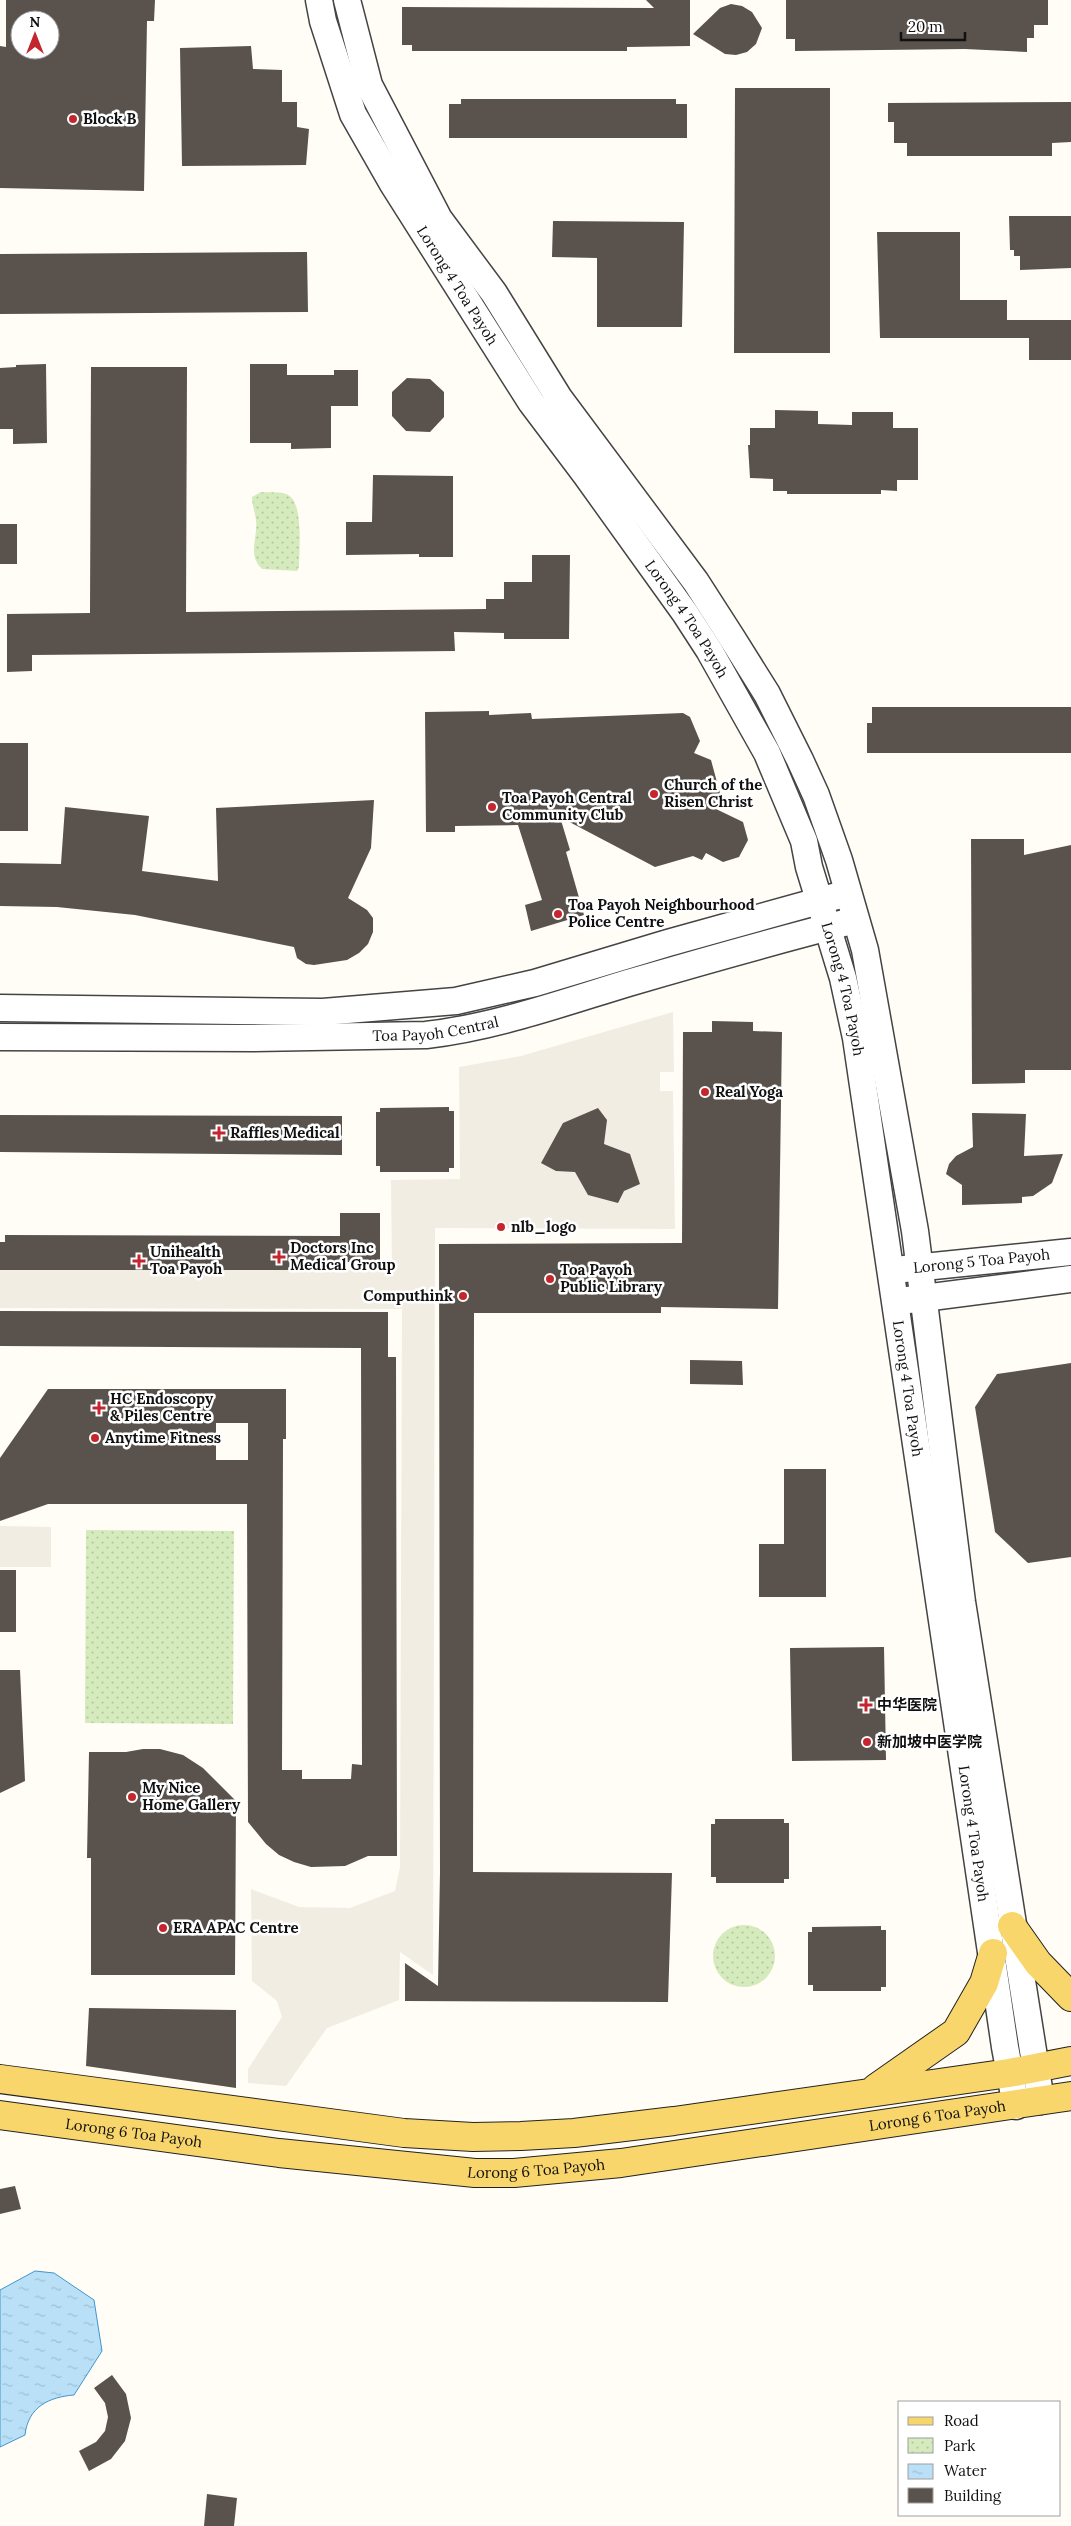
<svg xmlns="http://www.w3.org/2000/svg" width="1071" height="2526" viewBox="0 0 1071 2526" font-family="Lora,'Noto Sans SC',serif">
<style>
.park{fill:url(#park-dots)}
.plaza{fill:#f1ede2}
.water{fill:url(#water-ripples);stroke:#3f96cf}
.building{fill:#5a524d;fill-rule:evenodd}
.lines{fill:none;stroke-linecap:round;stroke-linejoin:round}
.minor-casing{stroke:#444;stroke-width:29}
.major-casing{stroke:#222;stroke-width:30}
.minor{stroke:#fff;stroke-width:26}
.major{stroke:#f9d66b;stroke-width:28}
.poi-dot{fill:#c4262e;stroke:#fff;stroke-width:2}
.labels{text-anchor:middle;stroke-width:5;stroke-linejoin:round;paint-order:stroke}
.poi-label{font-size:15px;font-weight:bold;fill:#111;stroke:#fff;text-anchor:start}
.street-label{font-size:15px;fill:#111;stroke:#fff}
</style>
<defs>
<pattern id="park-dots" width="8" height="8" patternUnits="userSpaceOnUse" patternTransform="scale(1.25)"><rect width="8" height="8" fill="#d5ebbd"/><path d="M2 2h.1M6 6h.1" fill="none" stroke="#b6c8a1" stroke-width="1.8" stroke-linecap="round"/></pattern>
<pattern id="water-ripples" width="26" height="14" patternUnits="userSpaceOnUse" patternTransform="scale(1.25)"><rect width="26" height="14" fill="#b9e0f7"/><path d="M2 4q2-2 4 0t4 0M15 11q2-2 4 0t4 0" fill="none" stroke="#9ebfd3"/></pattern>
</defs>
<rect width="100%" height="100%" fill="#fffdf5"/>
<!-- park -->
<path class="park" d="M 261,492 C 269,493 281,491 288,495 C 304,503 299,552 299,567 L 297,571 L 262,569 C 247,554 258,539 256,520 C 255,512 252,505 252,497 Z
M 86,1530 L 234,1531 L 233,1724 L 85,1723 Z
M713 1956a31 31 0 1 1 62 0a31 31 0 1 1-62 0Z"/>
<!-- plaza -->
<path class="plaza" d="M 673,1012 L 674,1072 L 660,1072 L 660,1091 L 673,1091 L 675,1229 L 435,1228 L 433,1975 L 400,1952 L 399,2000 L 327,2028 L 286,2086 L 248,2083 L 248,2069 L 282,2017 L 277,2001 L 252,1981 L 251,1889 L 299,1907 L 350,1908 L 395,1891 L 400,1867 L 402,1309 L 0,1308 L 0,1270 L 392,1270 L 391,1180 L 460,1179 L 459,1067 L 521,1056 Z
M 0,1526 L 51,1527 L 51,1567 L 0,1567 Z"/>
<!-- water -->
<path class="water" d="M 35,2271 L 54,2273 L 94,2300 L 102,2351 L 74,2395 C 49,2397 28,2407 25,2435 L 0,2447 L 0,2290 Z"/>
<!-- building -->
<path class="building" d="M 6,0 L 155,0 L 154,21 L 147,21 L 144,191 L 0,188 L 0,46 L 6,47 ZM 20,20 L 50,20 L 50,50 L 20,50 Z
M 646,0 L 690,0 L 690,46 L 627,47 L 627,51 L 412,51 L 412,45 L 402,45 L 402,7 L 654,8 Z
M 786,0 L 1048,0 L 1048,25 L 1034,25 L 1034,38 L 1027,38 L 1027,52 L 965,49 L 795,51 L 795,39 L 786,39 Z
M 731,4 L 742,6 L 752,12 L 762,28 L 756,44 L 747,52 L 736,55 L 725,54 L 693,34 L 720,8 Z
M 251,46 L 253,69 L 282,70 L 282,102 L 297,102 L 297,127 L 309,129 L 306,165 L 182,166 L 180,48 Z
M 735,88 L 830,88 L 830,353 L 734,353 Z
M 461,99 L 676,99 L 676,104 L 687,104 L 687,138 L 449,138 L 449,104 L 461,104 Z
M 1071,102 L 1071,142 L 1052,143 L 1052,156 L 907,156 L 907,143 L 894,143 L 894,122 L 888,122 L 888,103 Z
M 1009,216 L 1071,216 L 1071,268 L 1020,270 L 1020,256 L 1014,256 L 1014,250 L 1010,250 Z
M 553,221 L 684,222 L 682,327 L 597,327 L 597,258 L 552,257 Z
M 877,232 L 960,232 L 960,300 L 1007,300 L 1007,320 L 1071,320 L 1071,360 L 1029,360 L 1029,338 L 880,338 Z
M 307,252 L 308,312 L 0,314 L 0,254 Z
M 46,364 L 47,443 L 13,444 L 13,429 L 0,429 L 0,368 L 16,367 L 16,365 Z
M 250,364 L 287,364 L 287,375 L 334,375 L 334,370 L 358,370 L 358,406 L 331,406 L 331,448 L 291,449 L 291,443 L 250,443 Z
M 91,367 L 187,367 L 186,612 L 486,609 L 486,599 L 504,599 L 504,582 L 532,582 L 532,555 L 570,555 L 569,639 L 504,639 L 504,633 L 454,632 L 455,651 L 32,655 L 32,671 L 7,672 L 7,614 L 90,613 Z
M 407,378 L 430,379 L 444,392 L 444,417 L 430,432 L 406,431 L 392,416 L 392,392 Z
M 775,410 L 818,411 L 818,424 L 852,425 L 852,412 L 893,412 L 893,428 L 918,428 L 918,480 L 897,480 L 897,491 L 881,490 L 881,494 L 787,494 L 787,491 L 773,491 L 773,479 L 750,478 L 748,445 L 750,445 L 750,428 L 775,428 Z
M 373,475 L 453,476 L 453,557 L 419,557 L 419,554 L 346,555 L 346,522 L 372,522 Z
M 0,524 L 17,524 L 17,564 L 0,564 Z
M 872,707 L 1071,707 L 1071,753 L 867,753 L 867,723 L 872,723 Z
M 489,711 L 489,715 L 531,713 L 532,719 L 683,713 L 690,717 L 700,741 L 694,753 L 711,760 L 721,797 L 716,809 L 743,822 L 748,840 L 739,857 L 723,862 L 706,853 L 702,860 L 693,856 L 655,867 L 560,817 L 570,850 L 566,852 L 584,915 L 531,931 L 525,905 L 542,900 L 518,825 L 455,826 L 455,832 L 426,832 L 425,712 Z
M 0,743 L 28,743 L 28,831 L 0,831 Z
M 374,800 L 371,848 L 348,898 L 367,910 L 373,918 L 373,932 L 368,944 L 359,953 L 347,960 L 314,965 L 306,964 L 297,958 L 294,947 L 135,915 L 57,907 L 0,906 L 0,863 L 61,864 L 65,807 L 149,816 L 142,871 L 218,881 L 216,808 Z
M 971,839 L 1024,839 L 1024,855 L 1071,845 L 1071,1070 L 1025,1070 L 1025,1083 L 972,1084 Z
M 712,1021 L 753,1022 L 753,1031 L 782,1032 L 778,1309 L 661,1307 L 661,1313 L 474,1313 L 473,1872 L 672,1873 L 668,2002 L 405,2001 L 405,1963 L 438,1986 L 440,1872 L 439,1244 L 682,1243 L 683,1032 L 712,1032 Z
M 449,1107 L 449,1111 L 454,1111 L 454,1168 L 449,1168 L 449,1172 L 380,1172 L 380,1166 L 376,1166 L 376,1112 L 380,1112 L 380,1108 Z
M 598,1108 L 607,1120 L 604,1144 L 630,1154 L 640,1184 L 624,1191 L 618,1203 L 588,1195 L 575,1172 L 556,1171 L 541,1163 L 563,1123 Z
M 972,1113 L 1026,1114 L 1024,1156 L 1063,1154 L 1052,1183 L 1033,1196 L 1022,1197 L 1022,1203 L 962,1205 L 962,1185 L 946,1174 L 949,1164 L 956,1156 L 973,1147 Z
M 0,1115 L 342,1116 L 342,1155 L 0,1152 Z
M 340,1213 L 380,1213 L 380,1262 L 329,1262 L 329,1270 L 0,1270 L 0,1242 L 5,1242 L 5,1235 L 340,1236 Z
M 0,1311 L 388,1312 L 388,1357 L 396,1357 L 397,1856 L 368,1856 L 345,1866 L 311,1867 L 294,1862 L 279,1855 L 266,1844 L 248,1822 L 247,1504 L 48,1504 L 0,1521 L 0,1458 L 48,1389 L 286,1389 L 286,1439 L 283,1439 L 282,1770 L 302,1770 L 302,1779 L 351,1779 L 352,1764 L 362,1765 L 361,1348 L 0,1346 ZM 216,1423 L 248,1423 L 248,1460 L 216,1460 Z
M 690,1360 L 742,1361 L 743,1385 L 690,1384 Z
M 1071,1363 L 1071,1557 L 1028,1563 L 995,1532 L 975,1407 L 997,1374 Z
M 784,1469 L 826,1469 L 826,1597 L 759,1597 L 759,1544 L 784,1544 Z
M 0,1570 L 16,1570 L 16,1632 L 0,1632 Z
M 884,1647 L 886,1760 L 792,1761 L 790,1648 Z
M 0,1670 L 20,1670 L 25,1781 L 0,1793 Z
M 143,1749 L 160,1749 L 183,1755 L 203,1768 L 236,1801 L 235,1975 L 91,1975 L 91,1858 L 87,1858 L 89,1752 L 126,1752 Z
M 715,1819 L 784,1819 L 784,1823 L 789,1823 L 789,1879 L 784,1879 L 784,1883 L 716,1883 L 716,1877 L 711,1877 L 711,1824 L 715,1824 Z
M 881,1926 L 881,1930 L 886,1930 L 886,1987 L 881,1987 L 881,1991 L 813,1991 L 813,1985 L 808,1985 L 808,1932 L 812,1932 L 812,1927 Z
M 89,2008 L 236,2010 L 236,2088 L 86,2066 Z
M 15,2186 L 21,2209 L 0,2214 L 0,2189 Z
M 112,2375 L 126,2394 L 131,2418 L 125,2441 L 111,2459 L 89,2471 L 79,2451 L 96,2442 L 105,2431 L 108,2417 L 105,2403 L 94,2388 Z
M 207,2494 L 237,2498 L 234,2526 L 204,2526 Z"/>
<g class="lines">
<!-- minor casing -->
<g class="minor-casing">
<g id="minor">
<path id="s1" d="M 319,0 L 323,21 L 353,114 L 393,184 L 531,402 L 586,475 L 685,613 L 709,650 L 767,753 L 804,841 L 809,867 L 843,978 L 856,1038 L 1005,2047 L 1016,2106"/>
<path d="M 347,0 L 369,85 L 439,219 L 494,293 L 559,398 L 696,582 L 732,638 L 767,694 L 800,760 L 816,795 L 839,860 L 865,950 L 915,1231 L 962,1602 L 1041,2101"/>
<path d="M 0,1008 L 323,1012 L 456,1001 L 535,983 L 668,943 L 837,896"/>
<path id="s2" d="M 0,1037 L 254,1038 L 426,1035 C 495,1027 562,1003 628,983 C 700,962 771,942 844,923"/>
<path id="s3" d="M 904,1269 L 1071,1252"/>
<path d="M 908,1300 L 1071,1279"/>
</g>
</g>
<!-- major casing -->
<g class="major-casing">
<g id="major">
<path d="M 1012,1926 L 1038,1963 L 1071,1997"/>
<path d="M 0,2079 L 404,2133 L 473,2137 L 521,2136 L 574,2133 L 674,2121 L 1009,2073 L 1071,2061"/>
<path d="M 876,2088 L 956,2032 L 984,1983 L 993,1953"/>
<path id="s4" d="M 0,2115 L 279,2153 L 475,2173 L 514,2173 L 621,2163 L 1071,2096"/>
</g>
</g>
<!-- minor -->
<use href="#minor" class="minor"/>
<!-- major -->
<use href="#major" class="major"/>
</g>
<!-- markers -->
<g class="poi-dot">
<circle cx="73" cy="119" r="5"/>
<circle cx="654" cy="794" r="5"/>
<circle cx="492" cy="807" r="5"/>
<circle cx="558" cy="914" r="5"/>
<circle cx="705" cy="1092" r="5"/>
<path d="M216.5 1125.5h5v5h5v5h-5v5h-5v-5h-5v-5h5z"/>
<circle cx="501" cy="1227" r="5"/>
<path d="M276.5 1249.5h5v5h5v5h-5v5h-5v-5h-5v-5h5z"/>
<path d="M136.5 1253.5h5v5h5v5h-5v5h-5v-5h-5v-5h5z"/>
<circle cx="550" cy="1279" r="5"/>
<circle cx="463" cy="1296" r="5"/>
<path d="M96.5 1400.5h5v5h5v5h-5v5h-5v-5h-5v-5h5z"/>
<circle cx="95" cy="1438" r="5"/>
<path d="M863.5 1697.5h5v5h5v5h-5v5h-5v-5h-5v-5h5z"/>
<circle cx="867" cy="1742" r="5"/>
<circle cx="132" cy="1797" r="5"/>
<circle cx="163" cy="1928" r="5"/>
</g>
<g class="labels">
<!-- poi labels -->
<g class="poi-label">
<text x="83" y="124">Block B</text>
<text x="664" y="790">Church of the<tspan x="664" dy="17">Risen Christ</tspan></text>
<text x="502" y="803">Toa Payoh Central<tspan x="502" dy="17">Community Club</tspan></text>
<text x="568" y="910">Toa Payoh Neighbourhood<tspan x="568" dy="17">Police Centre</tspan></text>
<text x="715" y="1097">Real Yoga</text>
<text x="230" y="1138">Raffles Medical</text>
<text x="511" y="1232">nlb_logo</text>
<text x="290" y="1253">Doctors Inc<tspan x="290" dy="17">Medical Group</tspan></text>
<text x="150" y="1257">Unihealth<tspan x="150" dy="17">Toa Payoh</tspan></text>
<text x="560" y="1275">Toa Payoh<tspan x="560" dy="17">Public Library</tspan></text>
<text x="453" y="1301" text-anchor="end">Computhink</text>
<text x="110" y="1404">HC Endoscopy<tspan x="110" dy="17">&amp; Piles Centre</tspan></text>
<text x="105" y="1443">Anytime Fitness</text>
<text x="877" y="1710">中华医院</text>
<text x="877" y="1747">新加坡中医学院</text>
<text x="142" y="1793">My Nice<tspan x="142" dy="17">Home Gallery</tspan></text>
<text x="173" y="1933">ERA APAC Centre</text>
</g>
<!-- street labels -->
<g class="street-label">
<text dy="5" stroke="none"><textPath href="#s1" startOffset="320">Lorong 4 Toa Payoh</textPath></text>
<text dy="5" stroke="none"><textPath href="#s1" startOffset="725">Lorong 4 Toa Payoh</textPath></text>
<text dy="5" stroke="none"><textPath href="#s1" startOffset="1130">Lorong 4 Toa Payoh</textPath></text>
<text dy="5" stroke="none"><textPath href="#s2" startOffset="436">Toa Payoh Central</textPath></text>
<text dy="5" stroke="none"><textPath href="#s3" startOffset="78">Lorong 5 Toa Payoh</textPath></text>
<text dy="5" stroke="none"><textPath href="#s1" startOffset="1535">Lorong 4 Toa Payoh</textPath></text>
<text dy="5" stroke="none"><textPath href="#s1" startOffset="1985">Lorong 4 Toa Payoh</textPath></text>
<text dy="5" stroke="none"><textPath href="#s4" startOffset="945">Lorong 6 Toa Payoh</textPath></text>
<text dy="5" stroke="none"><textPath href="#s4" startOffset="135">Lorong 6 Toa Payoh</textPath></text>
<text dy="5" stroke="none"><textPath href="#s4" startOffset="540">Lorong 6 Toa Payoh</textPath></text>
</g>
</g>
<!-- legend -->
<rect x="898" y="2401" width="162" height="115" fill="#ffffff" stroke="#a0a0a0"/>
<rect x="908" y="2417" width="25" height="8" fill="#f9d66b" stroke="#a0a0a0"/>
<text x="944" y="2426" font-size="15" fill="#111111">Road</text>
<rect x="908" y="2438" width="25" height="15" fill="url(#park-dots)" stroke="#a0a0a0"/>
<text x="944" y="2451" font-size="15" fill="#111111">Park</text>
<rect x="908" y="2464" width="25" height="15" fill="url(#water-ripples)" stroke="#a0a0a0"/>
<text x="944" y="2476" font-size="15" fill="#111111">Water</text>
<rect x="908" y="2488" width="25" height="15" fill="#5a524d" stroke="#a0a0a0"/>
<text x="944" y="2501" font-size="15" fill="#111111">Building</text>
<!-- north arrow -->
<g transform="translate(35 35)"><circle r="24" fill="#ffffff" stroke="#a0a0a0"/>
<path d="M0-4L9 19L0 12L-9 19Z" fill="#c4262e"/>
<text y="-8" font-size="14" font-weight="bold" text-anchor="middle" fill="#111111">N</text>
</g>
<!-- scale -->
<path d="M901 32v8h64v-8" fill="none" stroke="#111111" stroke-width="2.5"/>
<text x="908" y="32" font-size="15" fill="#111111" stroke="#ffffff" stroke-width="4" paint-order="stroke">20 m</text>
</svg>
